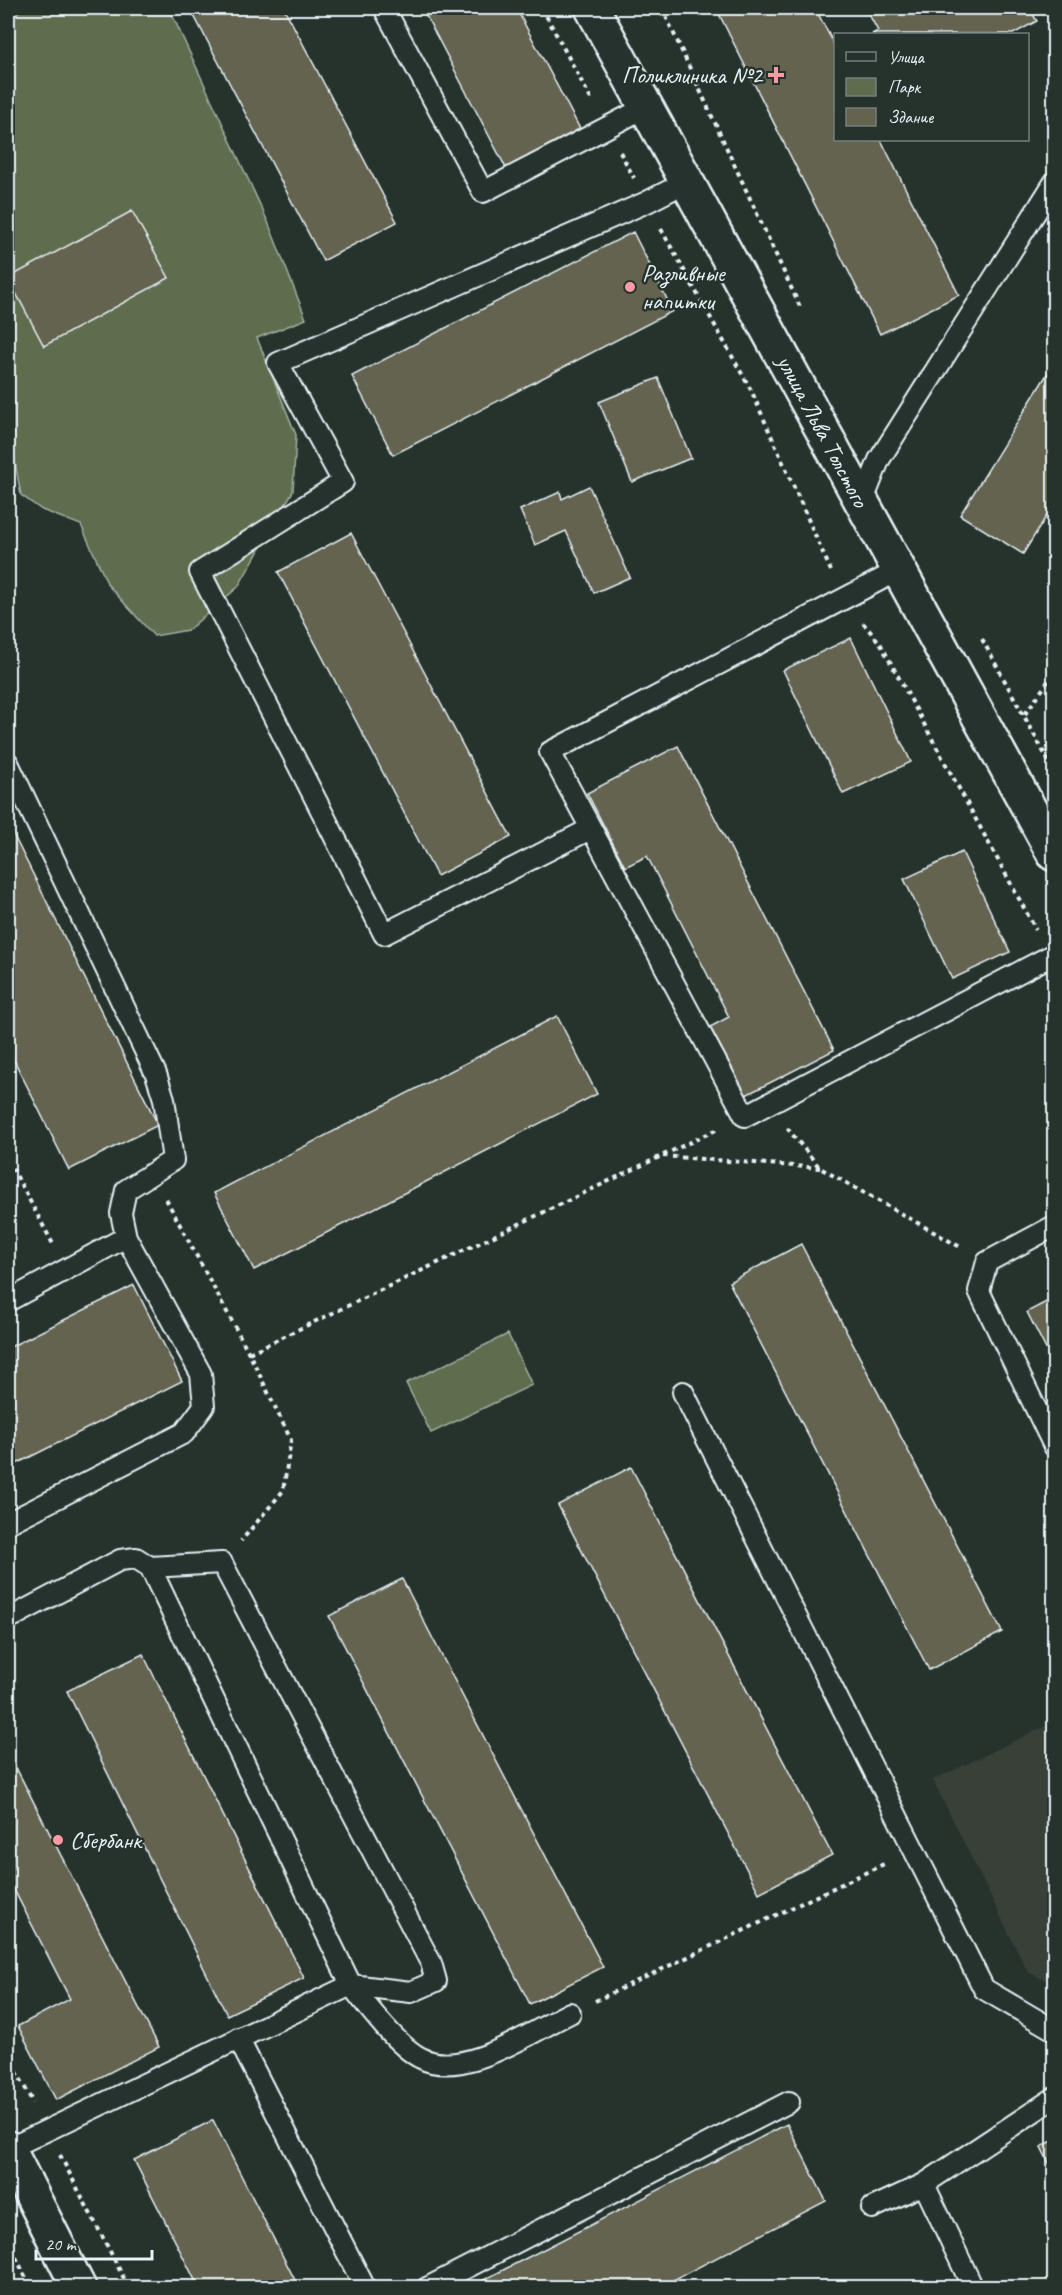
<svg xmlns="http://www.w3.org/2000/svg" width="1062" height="2295" viewBox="0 0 1062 2295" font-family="Caveat,sans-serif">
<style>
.built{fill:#394137}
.green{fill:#5e6d4f;stroke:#a3afa4;stroke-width:1.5}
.building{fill:#64634f;stroke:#e8f1f8;stroke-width:1.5}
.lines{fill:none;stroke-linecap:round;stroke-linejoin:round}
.service-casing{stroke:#e8f1f8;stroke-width:24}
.tertiary-casing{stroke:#e8f1f8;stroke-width:38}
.path{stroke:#e8f1f8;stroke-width:4;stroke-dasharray:4.5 4.5;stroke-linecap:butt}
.service{stroke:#26332d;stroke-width:20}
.tertiary{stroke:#26332d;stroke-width:33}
.poi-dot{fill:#ff9aa2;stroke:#26332d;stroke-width:2}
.labels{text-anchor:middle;stroke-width:5;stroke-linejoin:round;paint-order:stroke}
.poi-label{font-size:24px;fill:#e8f1f8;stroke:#26332d;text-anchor:start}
.street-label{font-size:24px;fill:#e8f1f8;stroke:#26332d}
</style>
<rect width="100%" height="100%" fill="#26332d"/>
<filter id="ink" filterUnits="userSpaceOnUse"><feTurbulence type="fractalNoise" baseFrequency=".0167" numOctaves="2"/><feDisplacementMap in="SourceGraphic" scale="12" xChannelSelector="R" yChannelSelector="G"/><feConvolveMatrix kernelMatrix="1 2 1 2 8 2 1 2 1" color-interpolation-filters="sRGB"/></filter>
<g filter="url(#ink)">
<!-- built -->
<path class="built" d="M 1054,1722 L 1054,1984 L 1028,1972 L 933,1780 Z"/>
<!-- green -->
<path class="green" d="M 25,8 L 169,8 L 268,222 L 306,319 L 257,338 L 296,435 L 293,491 L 238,587 L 188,630 L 154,636 L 108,585 L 81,525 L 42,510 L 21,495 L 8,424 L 8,17 Z
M 508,1334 L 532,1385 L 431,1433 L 406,1383 Z"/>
<!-- building -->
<path class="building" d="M 190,8 L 284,8 L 397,222 L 323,261 Z
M 422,8 L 516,8 L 580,129 L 506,168 Z
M 716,8 L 815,8 L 836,48 L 836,140 L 881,140 L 959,295 L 880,334 Z
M 868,8 L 1029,8 L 1037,21 L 1013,34 L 872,34 L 878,31 L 866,9 Z
M 132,211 L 169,278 L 44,346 L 8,278 Z
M 633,232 L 673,311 L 393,455 L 352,376 Z
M 1054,363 L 1054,504 L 1023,554 L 960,515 Z
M 658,378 L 691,458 L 632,482 L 599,402 Z
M 589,486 L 630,577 L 594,593 L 566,531 L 535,545 L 520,510 L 560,492 L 562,499 Z
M 351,533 L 511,837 L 437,876 L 278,572 Z
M 851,638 L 911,762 L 843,794 L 783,670 Z
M 678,746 L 834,1050 L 746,1095 L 710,1027 L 729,1017 L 647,856 L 625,867 L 587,793 Z
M 8,824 L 158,1125 L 69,1170 L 8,1048 Z
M 962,852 L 1010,952 L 952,979 L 904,879 Z
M 557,1016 L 597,1094 L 254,1270 L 214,1193 Z
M 801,1244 L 1002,1632 L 929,1670 L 729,1282 Z
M 134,1285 L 182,1381 L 8,1468 L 8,1348 Z
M 1054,1298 L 1054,1365 L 1027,1312 Z
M 631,1467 L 832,1855 L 759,1893 L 558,1505 Z
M 402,1579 L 603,1967 L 530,2004 L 329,1616 Z
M 143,1654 L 304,1978 L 227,2015 L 67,1691 Z
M 8,1752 L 159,2047 L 56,2100 L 18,2026 L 70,1999 L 8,1878 Z
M 213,2120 L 245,2183 L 299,2288 L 199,2288 L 134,2160 Z
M 787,2124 L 826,2201 L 658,2288 L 468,2288 Z
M 1054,2140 L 1054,2173 L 1041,2147 Z"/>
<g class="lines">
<!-- service casing -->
<g class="service-casing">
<path id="service" d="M 384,8 L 483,192 L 646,107
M 862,503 L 879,460 L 1054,183
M 899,570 L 550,752 L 745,1116 L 1054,954
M 8,763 L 156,1074 L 164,1099 L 173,1160 L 126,1190 L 121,1213 L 126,1237 L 201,1374 L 204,1406 L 184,1433 L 8,1523
M 590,829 L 384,934 L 200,572 L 343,482 L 278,363 L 647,202 L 686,182
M 1054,1226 L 987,1262 L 979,1291 L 1054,1446
M 8,1301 L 126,1237
M 683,1392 L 984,1989 L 1054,2030
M 150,1567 L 222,1563 L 431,1963 L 436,1981 L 411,1992 L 351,1985
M 8,1619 L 120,1560 L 136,1558 L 150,1567 L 351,1985 L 8,2149
M 351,1985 C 367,2006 398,2047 421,2058 C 463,2080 531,2032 570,2013
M 238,2038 L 365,2288
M 924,2184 L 973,2288
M 872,2208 L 924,2184 L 1054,2098
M 427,2288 L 789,2102"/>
</g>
<!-- tertiary casing -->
<g class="tertiary-casing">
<path id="tertiary" d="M 592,8 L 1054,854
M 8,2148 L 79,2288"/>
</g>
<!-- path -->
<path class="path" d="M 542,8 L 592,101
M 662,8 L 801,309
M 620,152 L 634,178
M 661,229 L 751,390 L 831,571
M 863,623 L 880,643 L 1036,930
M 982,639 L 1054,771
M 1025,714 L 1054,673
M 787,1128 L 820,1168 L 962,1248
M 663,1156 L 820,1168
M 8,1160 L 53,1244
M 166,1199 L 249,1353 L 291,1440 L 283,1491 L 241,1541
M 249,1353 L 720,1128
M 595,2001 L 886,1863
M 8,2055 L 33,2103
M 60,2155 L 129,2288
M 8,2241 L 31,2288"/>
<!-- service -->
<use href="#service" class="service"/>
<!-- tertiary -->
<use href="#tertiary" class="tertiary"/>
</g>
</g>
<!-- markers -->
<g class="poi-dot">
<path d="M773 66h6v6h6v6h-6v6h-6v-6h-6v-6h6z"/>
<circle cx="630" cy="287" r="6"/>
<circle cx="58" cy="1840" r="6"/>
</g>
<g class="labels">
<!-- poi labels -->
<g class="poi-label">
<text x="762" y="83" text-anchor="end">Поликлиника №2</text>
<text x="642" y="281">Разливные<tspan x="642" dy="28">напитки</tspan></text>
<text x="70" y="1848">Сбербанк</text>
</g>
<!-- street labels -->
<g class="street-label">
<text transform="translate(823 431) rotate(62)" y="8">улица Льва Толстого</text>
</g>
</g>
<!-- margin -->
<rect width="1062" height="2295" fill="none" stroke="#26332d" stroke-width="30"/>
<rect x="15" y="15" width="1032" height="2265" fill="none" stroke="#e8f1f8" stroke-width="2" filter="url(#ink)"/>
<!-- legend -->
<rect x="834" y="33" width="195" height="108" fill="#26332d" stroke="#747f7e" stroke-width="1.5"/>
<rect x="846" y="52" width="30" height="9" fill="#26332d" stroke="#747f7e" stroke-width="1.5"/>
<text x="888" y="63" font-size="18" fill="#e8f1f8">Улица</text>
<rect x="846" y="78" width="30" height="18" fill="#5e6d4f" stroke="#747f7e" stroke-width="1.5"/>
<text x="888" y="93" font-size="18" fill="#e8f1f8">Парк</text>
<rect x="846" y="108" width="30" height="18" fill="#64634f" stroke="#747f7e" stroke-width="1.5"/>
<text x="888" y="123" font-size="18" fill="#e8f1f8">Здание</text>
<!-- scale -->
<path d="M36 2250v9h116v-9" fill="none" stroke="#e8f1f8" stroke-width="3"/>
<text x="45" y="2250" font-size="18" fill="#e8f1f8" stroke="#26332d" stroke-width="4.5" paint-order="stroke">20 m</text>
</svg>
